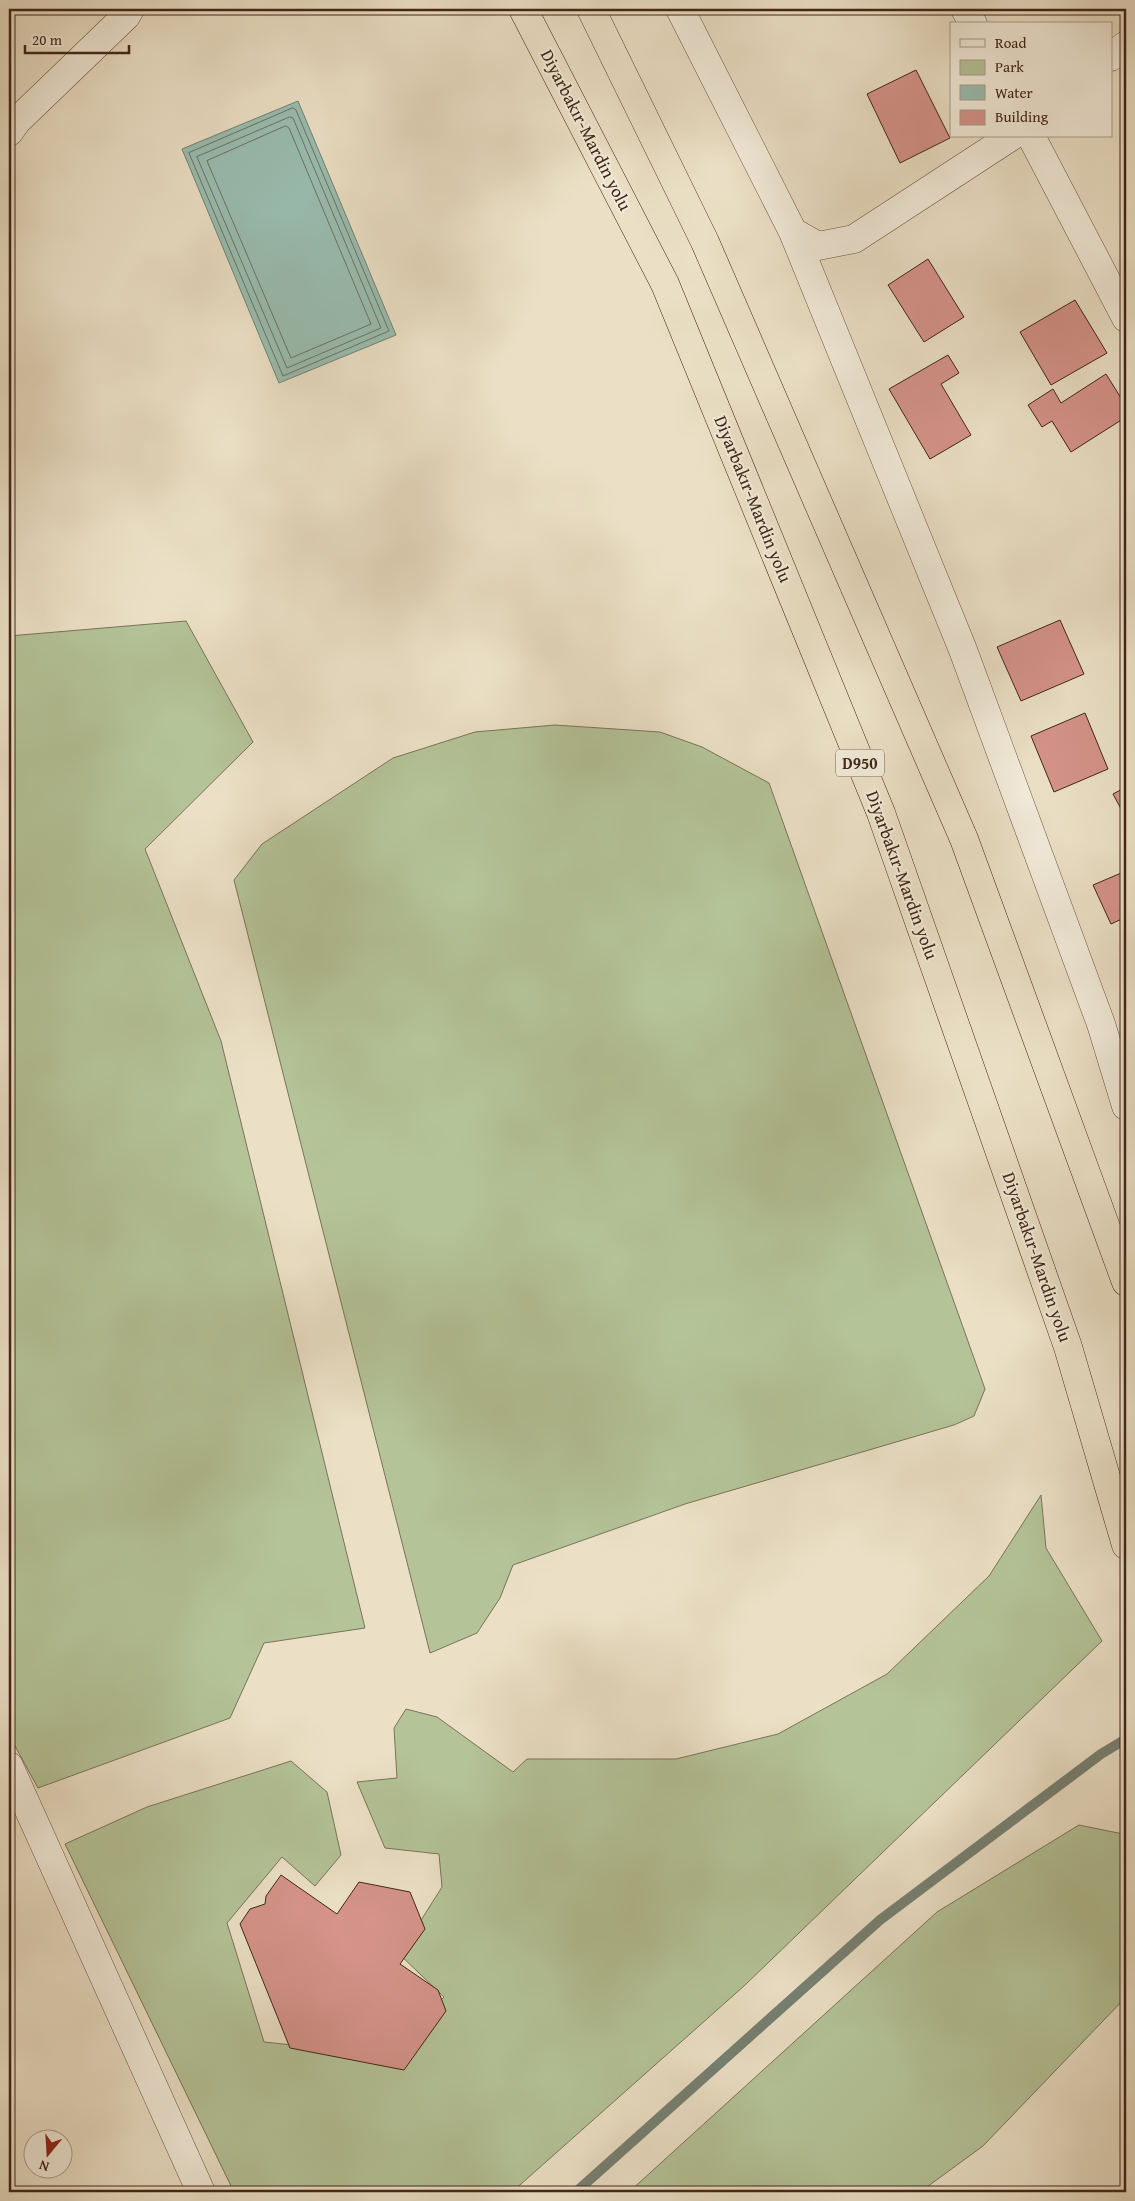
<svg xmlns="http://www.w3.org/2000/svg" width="1135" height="2201" viewBox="0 0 1135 2201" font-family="'Gentium Book Plus',serif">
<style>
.green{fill:#b4c398;stroke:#7a7458}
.water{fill:#99bdb0;stroke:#768173}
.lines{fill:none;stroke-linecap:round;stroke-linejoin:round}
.shore{stroke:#6d7264;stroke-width:1}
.stream{stroke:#768173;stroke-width:10}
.building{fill:#d5938a;stroke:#412617}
.minor-casing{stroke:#6c5443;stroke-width:29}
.tertiary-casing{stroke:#6c5443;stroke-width:29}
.trunk-casing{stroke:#412617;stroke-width:29}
.minor{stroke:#f2ebda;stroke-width:28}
.tertiary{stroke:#f2ebda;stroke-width:28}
.trunk{stroke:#ebe0c6;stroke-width:28}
.labels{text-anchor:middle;stroke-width:4;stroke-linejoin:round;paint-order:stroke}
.shield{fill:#f2ebda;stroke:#766152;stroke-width:1}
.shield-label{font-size:16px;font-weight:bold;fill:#412617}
.street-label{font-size:18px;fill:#412617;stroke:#f2ebda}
</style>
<rect width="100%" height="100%" fill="#ebe0c6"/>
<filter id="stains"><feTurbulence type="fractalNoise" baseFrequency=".004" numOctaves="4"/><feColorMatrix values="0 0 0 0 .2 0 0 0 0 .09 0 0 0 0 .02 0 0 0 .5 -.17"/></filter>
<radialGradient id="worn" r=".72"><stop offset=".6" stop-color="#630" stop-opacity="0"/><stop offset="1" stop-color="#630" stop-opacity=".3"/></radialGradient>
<!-- green -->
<path class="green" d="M 186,621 L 253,742 L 145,849 L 221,1041 L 365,1628 L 264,1643 L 230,1718 L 38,1788 L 9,1735 L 9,636 Z
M 555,725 L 660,732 L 702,747 L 769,783 L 985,1389 L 974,1416 L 954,1425 L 685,1504 L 513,1565 L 500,1598 L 477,1633 L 430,1653 L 234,880 L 262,844 L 393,758 L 475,732 Z
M 1041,1495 L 1046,1548 L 1102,1641 L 744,1986 L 512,2192 L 234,2192 L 65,1844 L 147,1807 L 291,1761 L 327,1792 L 341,1855 L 315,1886 L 282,1857 L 227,1923 L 264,2042 L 387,2055 L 444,1997 L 396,1951 L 418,1925 L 442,1887 L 439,1854 L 385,1848 L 357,1782 L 397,1778 L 394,1728 L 406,1709 L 437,1717 L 513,1772 L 527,1759 L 676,1759 L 778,1734 L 887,1674 L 989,1576 Z
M 1079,1825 L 1123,1834 L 1126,1843 L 1126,1997 L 983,2146 L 920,2192 L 629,2192 L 937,1912 Z"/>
<!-- water -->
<path class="water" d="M 298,101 L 396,335 L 279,383 L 182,149 Z"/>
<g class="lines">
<!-- shore -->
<path class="shore" d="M 293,108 L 296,110 L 389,331 L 283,376 L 189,153 Z
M 290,117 L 293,118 L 381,328 L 287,368 L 197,157 Z
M 286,126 L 289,128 L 371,324 L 291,358 L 207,161 Z"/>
<!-- stream -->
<path class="stream" d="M 576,2192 L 880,1920 L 1101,1754 L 1126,1739"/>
</g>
<!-- building -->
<path class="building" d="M 916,70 L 950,138 L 900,163 L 867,94 Z
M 928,259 L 964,317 L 924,342 L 888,285 Z
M 1075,300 L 1107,353 L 1051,385 L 1020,332 Z
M 948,355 L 959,373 L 941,384 L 971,435 L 930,459 L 889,389 Z
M 1106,374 L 1126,406 L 1126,417 L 1071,452 L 1052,421 L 1042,427 L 1028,405 L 1053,389 L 1061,403 Z
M 1060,620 L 1084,674 L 1021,701 L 997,647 Z
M 1085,713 L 1108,769 L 1054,792 L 1031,736 Z
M 1126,787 L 1126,818 L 1113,794 Z
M 1126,871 L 1126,917 L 1111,924 L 1093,885 Z
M 281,1875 L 337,1914 L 359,1882 L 410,1892 L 425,1929 L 400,1964 L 438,1990 L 446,2011 L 404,2070 L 290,2048 L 240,1924 L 250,1909 L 265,1904 L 266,1896 Z"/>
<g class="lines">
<!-- minor casing -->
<g class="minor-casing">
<path id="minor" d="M 680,9 L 793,232 L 818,246 L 854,239 L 1012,136
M 965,9 L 973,24
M 1111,57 L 1126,45
M 9,132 L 17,121 L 126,16 L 130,9
M 1031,136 L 1126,318
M 793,232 L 963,650 L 1101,1024 L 1126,1106"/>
</g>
<!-- tertiary casing -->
<g class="tertiary-casing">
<path id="tertiary" d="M 9,1766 L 201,2192"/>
</g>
<!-- trunk casing -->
<g class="trunk-casing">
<path id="trunk" d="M 523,9 L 665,284 L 881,813 L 1068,1347 L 1126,1545
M 591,9 L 705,242 L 964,839 L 1126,1282"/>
</g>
<!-- minor -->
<use href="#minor" class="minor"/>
<!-- tertiary -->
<use href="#tertiary" class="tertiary"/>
<!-- trunk -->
<use href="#trunk" class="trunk"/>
</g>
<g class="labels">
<!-- shield labels -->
<rect class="shield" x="836" y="749.5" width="48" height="27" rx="4"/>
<g class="shield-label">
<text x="860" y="769">D950</text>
</g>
<!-- street labels -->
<g class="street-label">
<text transform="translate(586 130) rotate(63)" y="6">Diyarbakır-Mardin yolu</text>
<text transform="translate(753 499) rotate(68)" y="6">Diyarbakır-Mardin yolu</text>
<text transform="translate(902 875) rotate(70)" y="6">Diyarbakır-Mardin yolu</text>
<text transform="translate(1037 1257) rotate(71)" y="6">Diyarbakır-Mardin yolu</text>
</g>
</g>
<!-- margin -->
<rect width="1135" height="2201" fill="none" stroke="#ebe0c6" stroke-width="30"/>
<rect x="10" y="10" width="1115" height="2181" fill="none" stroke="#412617" stroke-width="2.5"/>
<rect x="15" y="15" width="1105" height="2171" fill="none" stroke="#412617"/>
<!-- legend -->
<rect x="950" y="22" width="162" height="115" fill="#f2ebda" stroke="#ab9c8c"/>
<rect x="960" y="39" width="25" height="8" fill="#f2ebda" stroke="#ab9c8c"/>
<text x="995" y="48" font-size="15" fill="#412617">Road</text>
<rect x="960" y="60" width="25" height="15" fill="#b4c398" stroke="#ab9c8c"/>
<text x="995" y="72" font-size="15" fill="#412617">Park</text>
<rect x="960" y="85" width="25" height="15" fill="#99bdb0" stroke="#ab9c8c"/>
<text x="995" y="98" font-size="15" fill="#412617">Water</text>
<rect x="960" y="110" width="25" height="15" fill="#d5938a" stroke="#ab9c8c"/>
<text x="995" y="122" font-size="15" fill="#412617">Building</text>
<!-- north arrow -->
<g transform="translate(48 2154) rotate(198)"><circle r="24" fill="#f2ebda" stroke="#ab9c8c"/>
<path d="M0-4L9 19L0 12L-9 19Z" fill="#8f2418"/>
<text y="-8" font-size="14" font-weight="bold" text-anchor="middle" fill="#412617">N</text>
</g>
<!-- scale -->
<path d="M25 45v8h104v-8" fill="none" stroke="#412617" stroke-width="2.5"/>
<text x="32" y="45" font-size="15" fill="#412617" stroke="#f2ebda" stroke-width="4" paint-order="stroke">20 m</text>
<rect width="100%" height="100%" filter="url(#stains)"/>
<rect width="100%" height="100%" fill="url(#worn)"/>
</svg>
